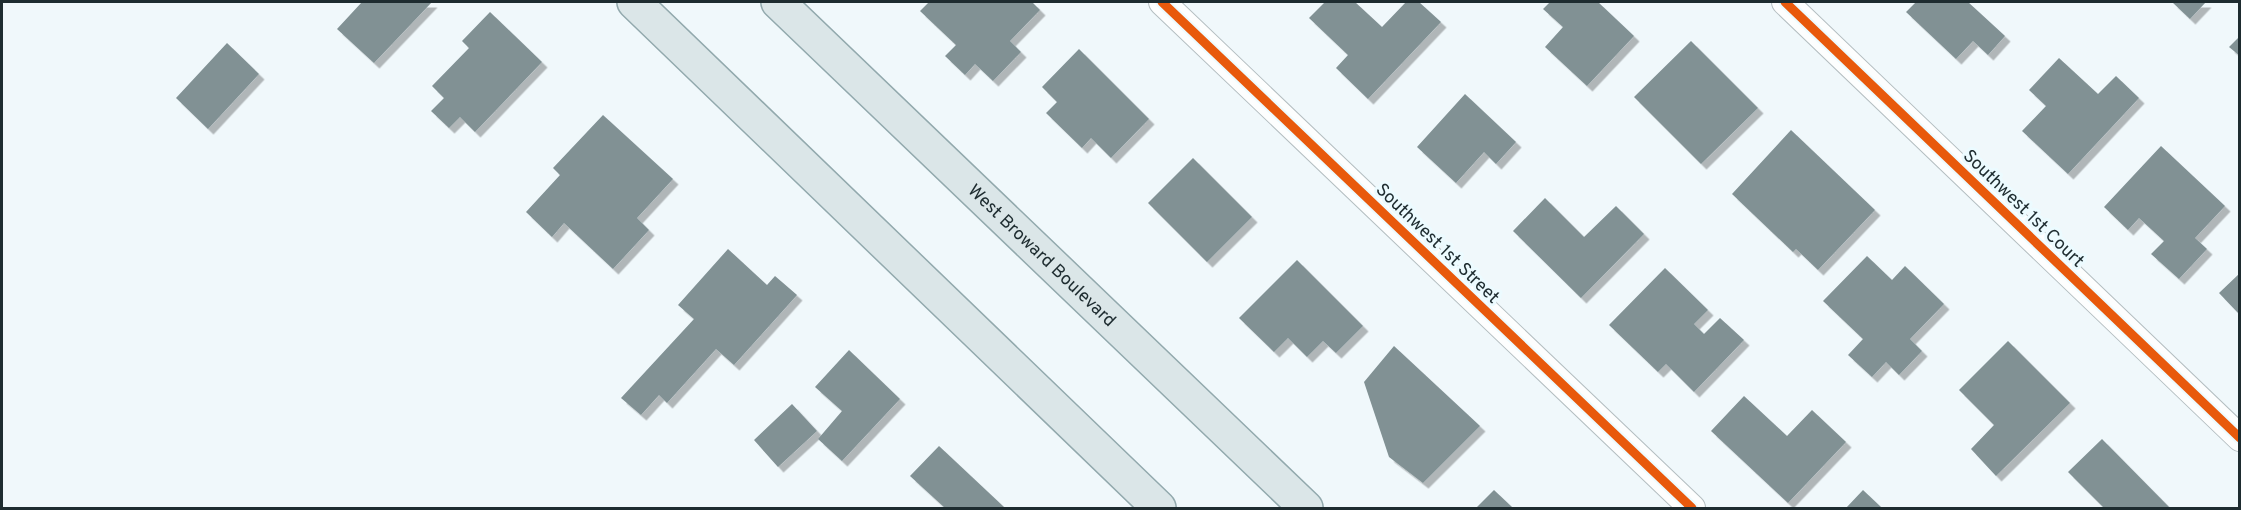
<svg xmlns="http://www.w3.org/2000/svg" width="2241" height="510" viewBox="0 0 2241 510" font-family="Overpass,sans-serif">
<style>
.building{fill:#819194;filter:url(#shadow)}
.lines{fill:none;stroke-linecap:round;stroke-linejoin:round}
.street-casing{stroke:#b4bec1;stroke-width:28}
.primary-casing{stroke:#92a9ad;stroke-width:36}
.street{stroke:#fdfefe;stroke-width:26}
.primary{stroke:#dbe6e8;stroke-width:33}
.cycleway-casing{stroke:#ecfbff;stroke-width:13}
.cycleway{stroke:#e8590c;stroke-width:9}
.labels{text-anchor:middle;stroke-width:6;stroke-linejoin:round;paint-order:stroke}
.street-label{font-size:18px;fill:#1e2c30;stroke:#ecfbff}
</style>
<defs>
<filter id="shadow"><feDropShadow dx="5.5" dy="5.5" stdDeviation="0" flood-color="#0004"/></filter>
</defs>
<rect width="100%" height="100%" fill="#f0f8fb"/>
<!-- building -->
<path class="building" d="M 362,2 L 432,2 L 374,63 L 337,29 Z
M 929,2 L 1032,2 L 1040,10 L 1010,41 L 1021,52 L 993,81 L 975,64 L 965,75 L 945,56 L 956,45 L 920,11 Z
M 1325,2 L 1355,2 L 1382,27 L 1406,2 L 1419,2 L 1441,22 L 1368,99 L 1336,68 L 1348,55 L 1309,18 Z
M 1550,2 L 1598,2 L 1634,36 L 1587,86 L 1545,47 L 1563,27 L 1543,9 Z
M 1916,2 L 1968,2 L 2005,36 L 1988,55 L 1973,41 L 1956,59 L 1906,12 Z
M 2172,2 L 2206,2 L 2190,19 Z
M 490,12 L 542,62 L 475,132 L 460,117 L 449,128 L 431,111 L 444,98 L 432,86 L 469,48 L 462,41 Z
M 2240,36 L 2240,56 L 2229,47 Z
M 1691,41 L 1758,108 L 1701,164 L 1634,97 Z
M 227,43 L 259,74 L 208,129 L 176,98 Z
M 1079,49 L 1149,119 L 1111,158 L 1091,138 L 1082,148 L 1046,113 L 1057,102 L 1042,87 Z
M 2059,58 L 2098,94 L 2116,76 L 2139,98 L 2068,174 L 2022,131 L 2046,106 L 2029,90 Z
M 1465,94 L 1516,142 L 1496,164 L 1484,152 L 1456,183 L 1417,147 Z
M 603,115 L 673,179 L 637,218 L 649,230 L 613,269 L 564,223 L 552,237 L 526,212 L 560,175 L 553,168 Z
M 1791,130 L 1875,210 L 1818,270 L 1796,249 L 1793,252 L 1732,194 Z
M 2161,146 L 2225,206 L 2195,238 L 2207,249 L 2179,279 L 2151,254 L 2164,241 L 2139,218 L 2128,230 L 2104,207 Z
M 1193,158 L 1252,217 L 1207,262 L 1148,203 Z
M 1545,198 L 1584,237 L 1616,206 L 1644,234 L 1581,298 L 1513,231 Z
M 728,249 L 767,285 L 775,276 L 797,295 L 734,365 L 716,349 L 667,403 L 659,395 L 641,415 L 621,398 L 694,319 L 678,305 Z
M 1867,256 L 1892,280 L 1905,266 L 1944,304 L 1910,339 L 1922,351 L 1899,375 L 1886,362 L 1872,377 L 1848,355 L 1863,339 L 1823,301 Z
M 1297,260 L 1363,326 L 1336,353 L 1323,341 L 1307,357 L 1288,338 L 1274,352 L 1239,318 Z
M 1665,268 L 1708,310 L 1694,324 L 1704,334 L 1720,318 L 1744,340 L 1694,392 L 1666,364 L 1658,372 L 1609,325 Z
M 2240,273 L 2240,315 L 2219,293 Z
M 2008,341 L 2070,403 L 1996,476 L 1971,449 L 1994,425 L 1959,390 Z
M 1394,346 L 1480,426 L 1423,483 L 1389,457 L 1364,382 Z
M 849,350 L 900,399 L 842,461 L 818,439 L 842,411 L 815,387 Z
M 1744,396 L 1787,436 L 1812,410 L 1846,442 L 1788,503 L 1711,431 Z
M 792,404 L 817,431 L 778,467 L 754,440 Z
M 2102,439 L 2170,508 L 2104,508 L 2068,472 Z
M 939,446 L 1004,507 L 1003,508 L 945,508 L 910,476 Z
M 1494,490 L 1513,508 L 1476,508 Z
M 1863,490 L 1882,508 L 1846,508 Z"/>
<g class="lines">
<!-- street casing -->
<g class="street-casing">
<path id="street" d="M 1162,2 L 1692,508
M 1785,2 L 2240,438"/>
</g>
<!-- primary casing -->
<g class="primary-casing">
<g id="primary">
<path d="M 634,2 L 1159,508"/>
<path id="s1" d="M 778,2 L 1306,508"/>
</g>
</g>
<!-- street -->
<use href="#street" class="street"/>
<!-- primary -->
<use href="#primary" class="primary"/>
<!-- cycleway casing -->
<g class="cycleway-casing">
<path id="cycleway" d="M 1162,2 L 1692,508
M 1785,2 L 2240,438"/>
</g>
<!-- cycleway -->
<use href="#cycleway" class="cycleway"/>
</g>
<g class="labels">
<!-- street labels -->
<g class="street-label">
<text transform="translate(2024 208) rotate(44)" y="6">Southwest 1st Court</text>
<text transform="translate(1438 243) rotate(44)" y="6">Southwest 1st Street</text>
<text dy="6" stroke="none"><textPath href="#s1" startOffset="366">West Broward Boulevard</textPath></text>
</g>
</g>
<!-- border -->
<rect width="2241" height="510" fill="none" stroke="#1e2c30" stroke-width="6"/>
</svg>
